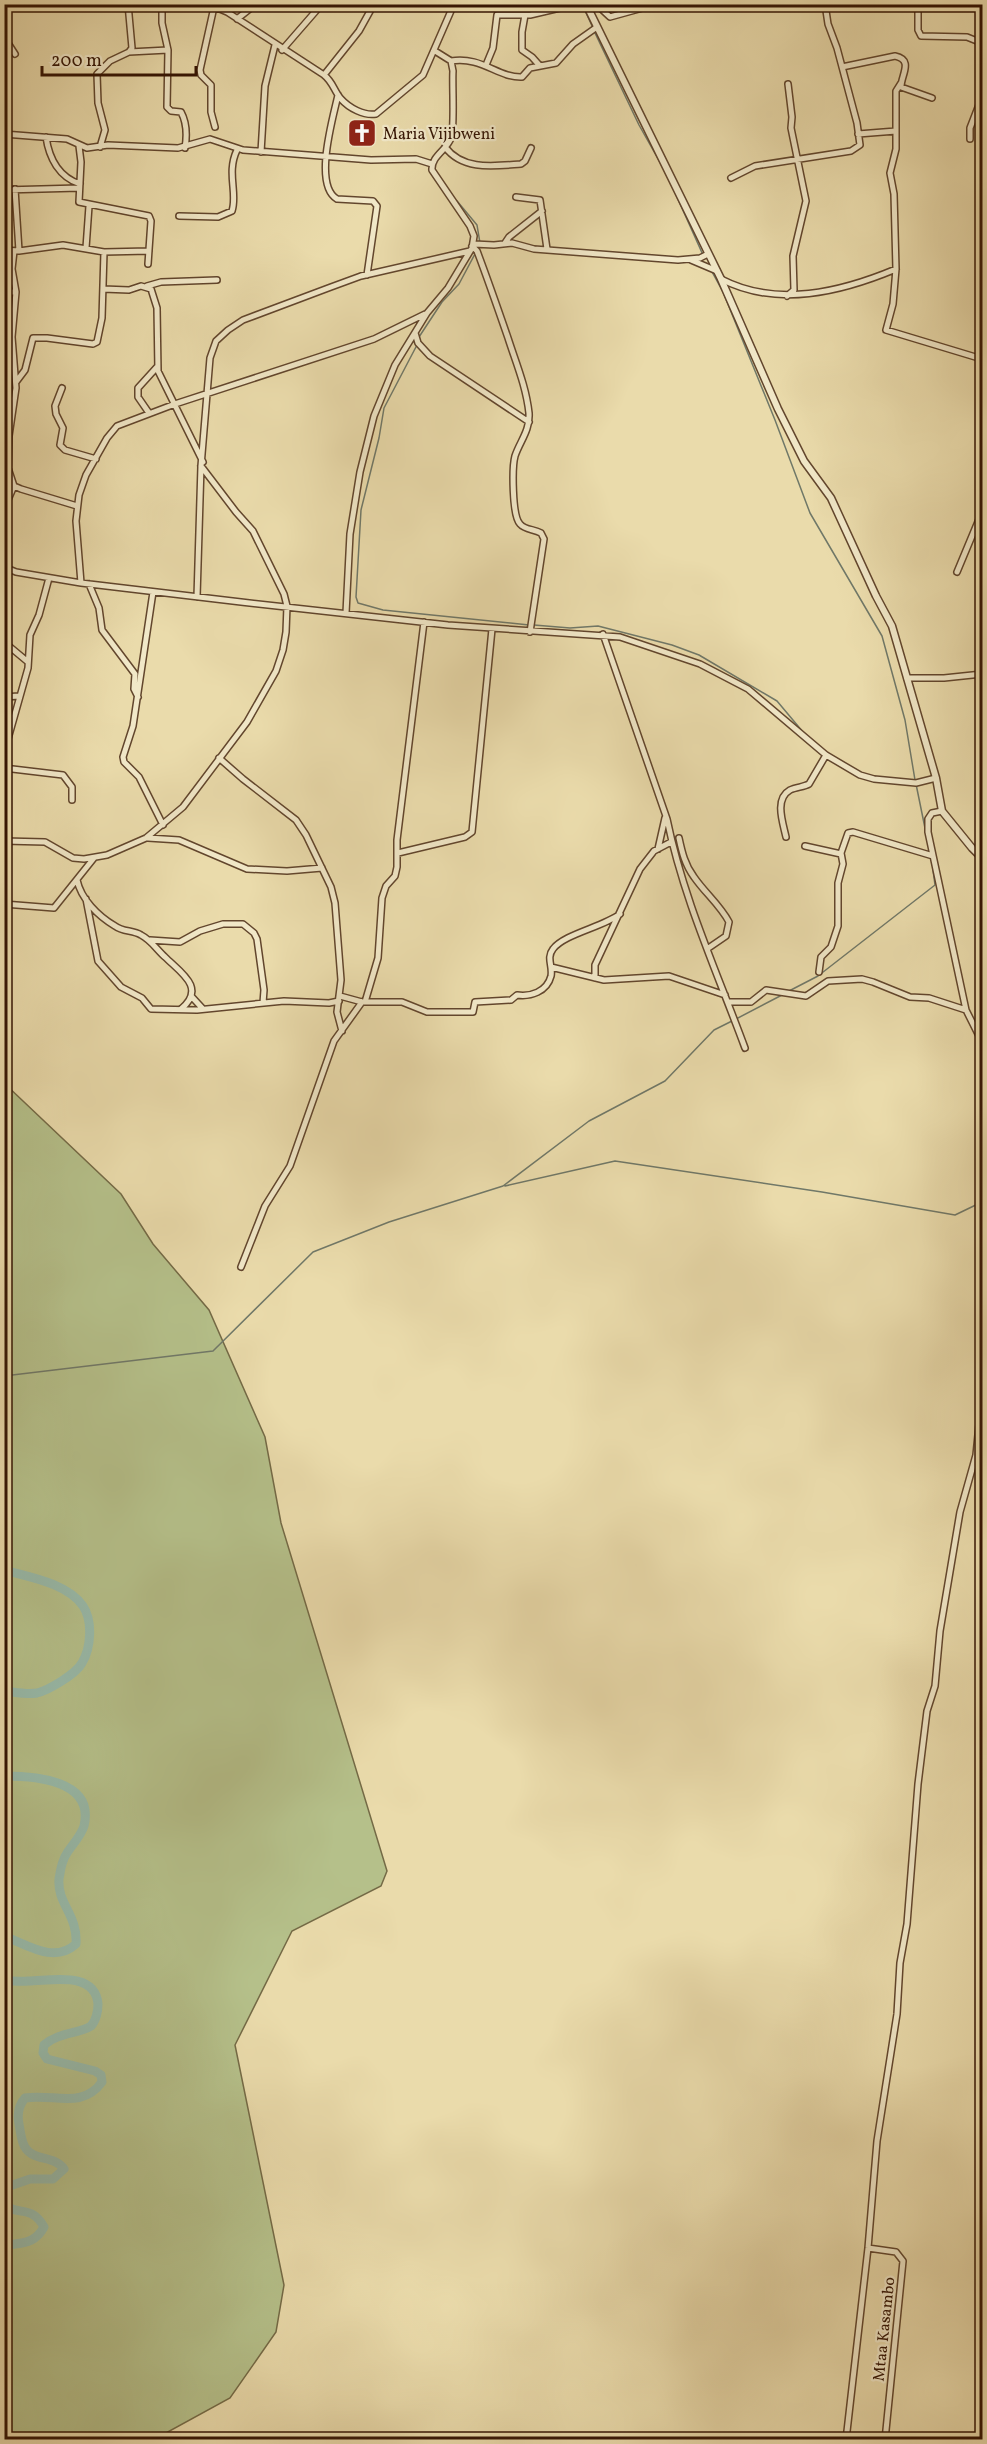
<svg xmlns="http://www.w3.org/2000/svg" width="987" height="2444" viewBox="0 0 987 2444" font-family="Vollkorn,serif">
<style>
.green{fill:#b5c08a;stroke:#746a46;stroke-width:1.5}
.lines{fill:none;stroke-linecap:round;stroke-linejoin:round}
.stream{stroke:#707868;stroke-width:1.5}
.river{stroke:#98bbab;stroke-width:9}
.minor-casing{stroke:#62462d;stroke-width:8}
.tertiary-casing{stroke:#62462d;stroke-width:9}
.minor{stroke:#f1e8c8;stroke-width:5}
.tertiary{stroke:#f1e8c8;stroke-width:6}
.labels{text-anchor:middle;stroke-width:4.5;stroke-linejoin:round;paint-order:stroke}
.poi-label{font-size:16px;fill:#341403;stroke:#f1e8c8;text-anchor:start}
.street-label{font-size:16px;fill:#341403;stroke:#f1e8c8}
</style>
<rect width="100%" height="100%" fill="#eadbab"/>
<filter id="stains"><feTurbulence type="fractalNoise" baseFrequency=".00333" numOctaves="4"/><feColorMatrix values="0 0 0 0 .2 0 0 0 0 .09 0 0 0 0 .02 0 0 0 .5 -.17"/></filter>
<radialGradient id="worn" r=".72"><stop offset=".6" stop-color="#630" stop-opacity="0"/><stop offset="1" stop-color="#630" stop-opacity=".3"/></radialGradient>
<!-- green -->
<path class="green" d="M 4,1083 L 121,1194 L 153,1244 L 209,1310 L 265,1437 L 281,1523 L 387,1871 L 381,1886 L 292,1931 L 235,2045 L 284,2285 L 276,2332 L 230,2398 L 155,2439 L 5,2439 L 4,2119 L 10,2112 L 4,2097 Z"/>
<g class="lines">
<!-- stream -->
<path class="stream" d="M 582,4 L 593,28
M 595,33 L 639,125 L 666,173
M 668,177 L 703,255
M 457,201 L 477,225 L 480,243
M 711,270 L 723,292 L 775,420 L 810,513 L 882,636 L 905,720 L 915,780
M 419,337 L 442,302 L 459,284 L 476,252
M 417,345 L 384,408 L 379,438 L 361,510 L 356,597 L 358,603 L 383,610 L 529,625
M 534,625 L 570,628 L 598,626 L 672,645 L 699,655 L 777,701 L 803,732
M 916,784 L 926,833
M 789,991 L 818,976 L 935,885 L 933,870
M 736,1019 L 782,995
M 505,1186 L 615,1161 L 822,1192 L 955,1215 L 982,1202
M 4,1376 L 213,1351 L 313,1252 L 389,1222 L 503,1186 L 589,1121 L 665,1081 L 714,1030 L 732,1021"/>
<!-- river -->
<path class="river" d="M 4,1570 C 29,1577 67,1583 83,1606 C 93,1621 91,1648 82,1663 C 76,1674 49,1690 37,1693 C 27,1695 14,1692 4,1691
M 4,1776 C 35,1776 95,1780 84,1826 C 81,1836 72,1845 67,1853 C 62,1860 60,1872 59,1879 C 57,1904 78,1915 76,1944 C 54,1964 28,1945 4,1936
M 4,1980 C 12,1981 20,1982 28,1981 C 50,1981 95,1970 98,2004 C 98,2011 96,2021 91,2026 C 79,2034 59,2032 44,2045 L 43,2053 L 47,2059 L 95,2071 L 101,2075 L 102,2082 C 82,2110 53,2093 25,2098 C 18,2106 17,2114 19,2124 C 20,2130 21,2137 23,2143 C 30,2163 54,2154 64,2169 L 53,2179 L 30,2179 L 4,2188
M 4,2205 C 20,2216 32,2205 44,2227 C 34,2245 22,2242 4,2246"/>
<!-- minor casing -->
<g class="minor-casing">
<path id="minor" d="M 162,4 L 162,23 L 168,50 L 167,107 L 171,111 L 181,112 C 187,123 187,136 185,148
M 208,4 L 227,12 L 324,75 C 333,82 334,91 341,99 C 349,108 364,116 376,114 L 423,75 L 454,4
M 596,4 L 610,17 L 657,4
M 918,4 L 918,30 L 921,36 L 967,37 L 982,43
M 214,7 L 200,70 L 201,75 L 211,85 L 211,112 L 215,127
M 525,15 L 522,32 L 522,50 L 532,57 L 540,66
M 237,19 L 256,4
M 4,37 L 15,54
M 282,50 L 322,4
M 129,52 L 168,50
M 451,61 C 482,56 498,78 522,77 L 530,68 L 556,63 L 573,44 L 597,27
M 486,65 L 493,48 L 497,15 L 530,15 L 577,4
M 842,67 L 895,56 C 914,60 901,75 901,87 L 932,98
M 324,75 L 359,31 L 374,4
M 901,83 L 896,91 L 896,149 L 890,173 L 894,194 L 896,269 L 893,304 L 886,330 L 982,359
M 338,95 C 333,118 313,185 337,199 L 373,201 L 377,206 L 367,275
M 4,134 L 67,139 L 87,148 L 108,145 L 178,148 L 210,139 L 243,150 L 371,160 L 416,159 L 432,164
M 858,134 L 896,131
M 46,137 C 49,158 59,177 80,184
M 970,139 L 970,128 L 982,97
M 79,146 L 81,162 L 79,202 L 149,216 L 151,221 L 148,264
M 100,147 L 105,130 L 98,103 L 97,74 L 110,61 L 129,52 L 132,48 L 128,4
M 445,147 C 463,171 494,166 521,164 L 525,161 L 531,148
M 261,152 L 265,86 L 275,45
M 731,178 L 755,166 L 851,151 L 860,145 L 857,123 L 837,48 L 828,24 L 825,4
M 15,189 L 19,251
M 4,190 L 79,188
M 516,197 L 540,200 L 547,249
M 179,216 L 218,217 L 232,211 C 238,193 226,173 237,150
M 505,243 L 509,237 L 542,211
M 474,244 L 494,245 L 512,243 L 534,249 L 678,260 L 700,258 L 708,254
M 472,246 L 477,251 C 488,280 498,309 508,338 C 516,363 526,386 529,413 C 530,431 520,441 515,456 C 512,467 512,516 520,524 C 525,530 534,529 541,533 L 544,539 L 530,632
M 86,248 L 89,206
M 4,250 L 19,251 L 63,245 L 104,252 L 149,251
M 14,251 L 12,269 L 16,292 L 12,337 L 16,388 L 9,436 L 8,468 L 14,486 L 21,489 L 77,506
M 691,260 L 717,271
M 721,279 C 777,308 841,292 896,269
M 147,286 L 161,282 L 217,280
M 103,289 L 129,290 L 141,286 L 151,289 L 157,308 L 158,371 L 203,462
M 4,292 L 16,292
M 787,296 L 794,290 L 793,256 L 806,201 L 791,128 L 792,117 L 788,84
M 415,333 L 418,343 L 430,356 L 529,422
M 16,382 L 25,370 L 33,338 L 47,338 L 93,344 L 97,342 L 102,318 L 104,252
M 62,388 L 55,406 L 56,414 L 63,428 L 60,445 L 65,450 L 96,459
M 149,413 L 138,397 L 138,388 L 157,367
M 4,509 L 14,486
M 4,567 L 16,572 L 81,583 L 241,602 L 448,625 L 620,637 L 700,664 L 748,689 L 826,755 L 860,775 L 874,779 L 916,783 L 936,778
M 957,572 L 982,512
M 81,583 L 76,521 L 79,495 L 86,475 L 107,438 L 117,426 L 175,404 L 374,339 L 425,314
M 89,584 L 99,608 L 102,630 L 135,674 L 134,689 L 138,697
M 153,592 L 133,726 L 123,757 L 124,762 L 139,777 L 163,825
M 197,597 L 201,466 L 210,358 L 216,341 L 228,330 L 243,320 L 331,287 L 361,276 L 470,251
M 346,613 L 350,534 L 360,472 L 374,416 L 395,365 L 427,313 L 448,288 L 472,248 L 474,236 L 470,226 L 432,170 C 431,156 447,150 451,138 C 455,129 452,84 453,71 L 451,61 L 435,51
M 603,634 L 667,819 C 683,898 717,972 745,1048
M 4,642 L 28,662
M 907,678 L 944,678 L 982,674
M 4,697 L 19,696
M 4,753 L 28,668 L 30,635 L 39,615 L 49,578
M 219,758 L 243,779 L 296,820 L 306,835 L 331,887 L 335,903 L 341,980 L 337,1012 L 342,1031
M 4,768 L 63,775 L 72,787 L 72,800
M 942,811 L 932,813 L 928,819 L 928,832 L 966,1010 L 982,1042
M 786,837 C 783,823 774,799 790,790 C 796,787 804,787 809,784 L 826,755
M 148,838 L 179,840 L 247,869 L 287,871 L 322,868
M 679,838 C 682,852 685,865 694,877 C 705,893 720,905 729,922 L 726,936 L 707,949
M 4,841 L 45,842 L 73,858 L 84,859 L 107,855 L 146,838 L 183,807 L 247,722 L 276,671 L 283,650 L 286,632 L 287,606 L 284,594 L 253,531 L 236,512 L 201,466
M 805,846 L 841,854
M 658,849 L 665,818
M 398,853 L 465,837 L 472,832 L 492,629
M 77,880 C 81,899 98,916 115,926 C 123,932 133,930 141,935 C 151,940 157,950 165,957 C 180,972 207,988 181,1009
M 86,899 L 98,961 L 121,987 L 142,998 L 151,1009 L 197,1010 L 284,1001 L 329,1003 L 339,1001
M 4,904 L 54,908 L 94,858
M 150,940 L 180,942 L 200,931 L 223,924 L 243,924 L 254,933 L 257,939 L 264,990 L 263,1003
M 551,967 L 604,980 L 669,976 L 725,995
M 819,972 L 821,957 L 831,947 L 838,926 L 838,883 L 843,864 L 841,853 L 848,833 L 853,832 L 933,856
M 595,978 L 595,965 L 640,869 L 654,851 L 671,842
M 191,996 L 203,1009
M 340,996 L 362,1002 L 402,1002 L 427,1012 L 473,1012 L 475,1002 L 511,1000 L 517,995 C 530,997 547,992 551,976 C 553,966 546,958 553,949 C 564,934 603,927 620,914
M 365,1002 L 378,958 L 382,898 L 386,886 L 395,876 L 397,867 L 397,840 L 424,622
M 728,1002 L 751,1002 L 766,990 L 806,996 L 828,981 L 862,979 L 873,982 L 910,997 L 929,998 L 966,1010
M 241,1267 L 265,1206 L 290,1166 L 334,1041 L 362,1002
M 868,2248 L 896,2252 L 903,2261 L 885,2440
M 846,2440 L 868,2248 L 877,2141 L 897,2014 L 900,1963 L 907,1924 L 918,1784 L 927,1711 L 935,1686 L 940,1631 L 960,1512 L 976,1455 L 982,1395"/>
</g>
<!-- tertiary casing -->
<g class="tertiary-casing">
<path id="tertiary" d="M 586,4 L 721,279 L 778,409 L 804,461 L 831,498 L 876,596 L 892,626 L 936,778 L 942,811 L 972,848 L 982,858"/>
</g>
<!-- minor -->
<use href="#minor" class="minor"/>
<!-- tertiary -->
<use href="#tertiary" class="tertiary"/>
</g>
<!-- icons -->
<defs>
<g id="church-square" transform="scale(1.5)"><rect x="-9" y="-9" width="18" height="18" rx="4" fill="#8f2418" stroke="#f1e8c8"/><path d="M-1.2-6h2.4v3.5h3.3v2.4h-3.3V6h-2.4V-.1h-3.3v-2.4h3.3Z" fill="#fff"/></g>
</defs>
<g fill-rule="evenodd">
<use href="#church-square" x="362" y="133"/>
</g>
<g class="labels">
<!-- poi labels -->
<g class="poi-label">
<text x="383" y="139">Maria Vijibweni</text>
</g>
<!-- street labels -->
<g class="street-label">
<text transform="translate(883 2329) rotate(-84)" y="6">Mtaa Kasambo</text>
</g>
</g>
<!-- margin -->
<rect width="987" height="2444" fill="none" stroke="#eadbab" stroke-width="24"/>
<rect x="6" y="6" width="975" height="2432" fill="none" stroke="#341403" stroke-width="3"/>
<rect x="12" y="12" width="963" height="2420" fill="none" stroke="#341403" stroke-width="1.5"/>
<!-- scale -->
<path d="M42 66v9h154v-9" fill="none" stroke="#341403" stroke-width="3"/>
<text x="51" y="66" font-size="18" fill="#341403" stroke="#f1e8c8" stroke-width="4.5" paint-order="stroke">200 m</text>
<rect width="100%" height="100%" filter="url(#stains)"/>
<rect width="100%" height="100%" fill="url(#worn)"/>
</svg>
